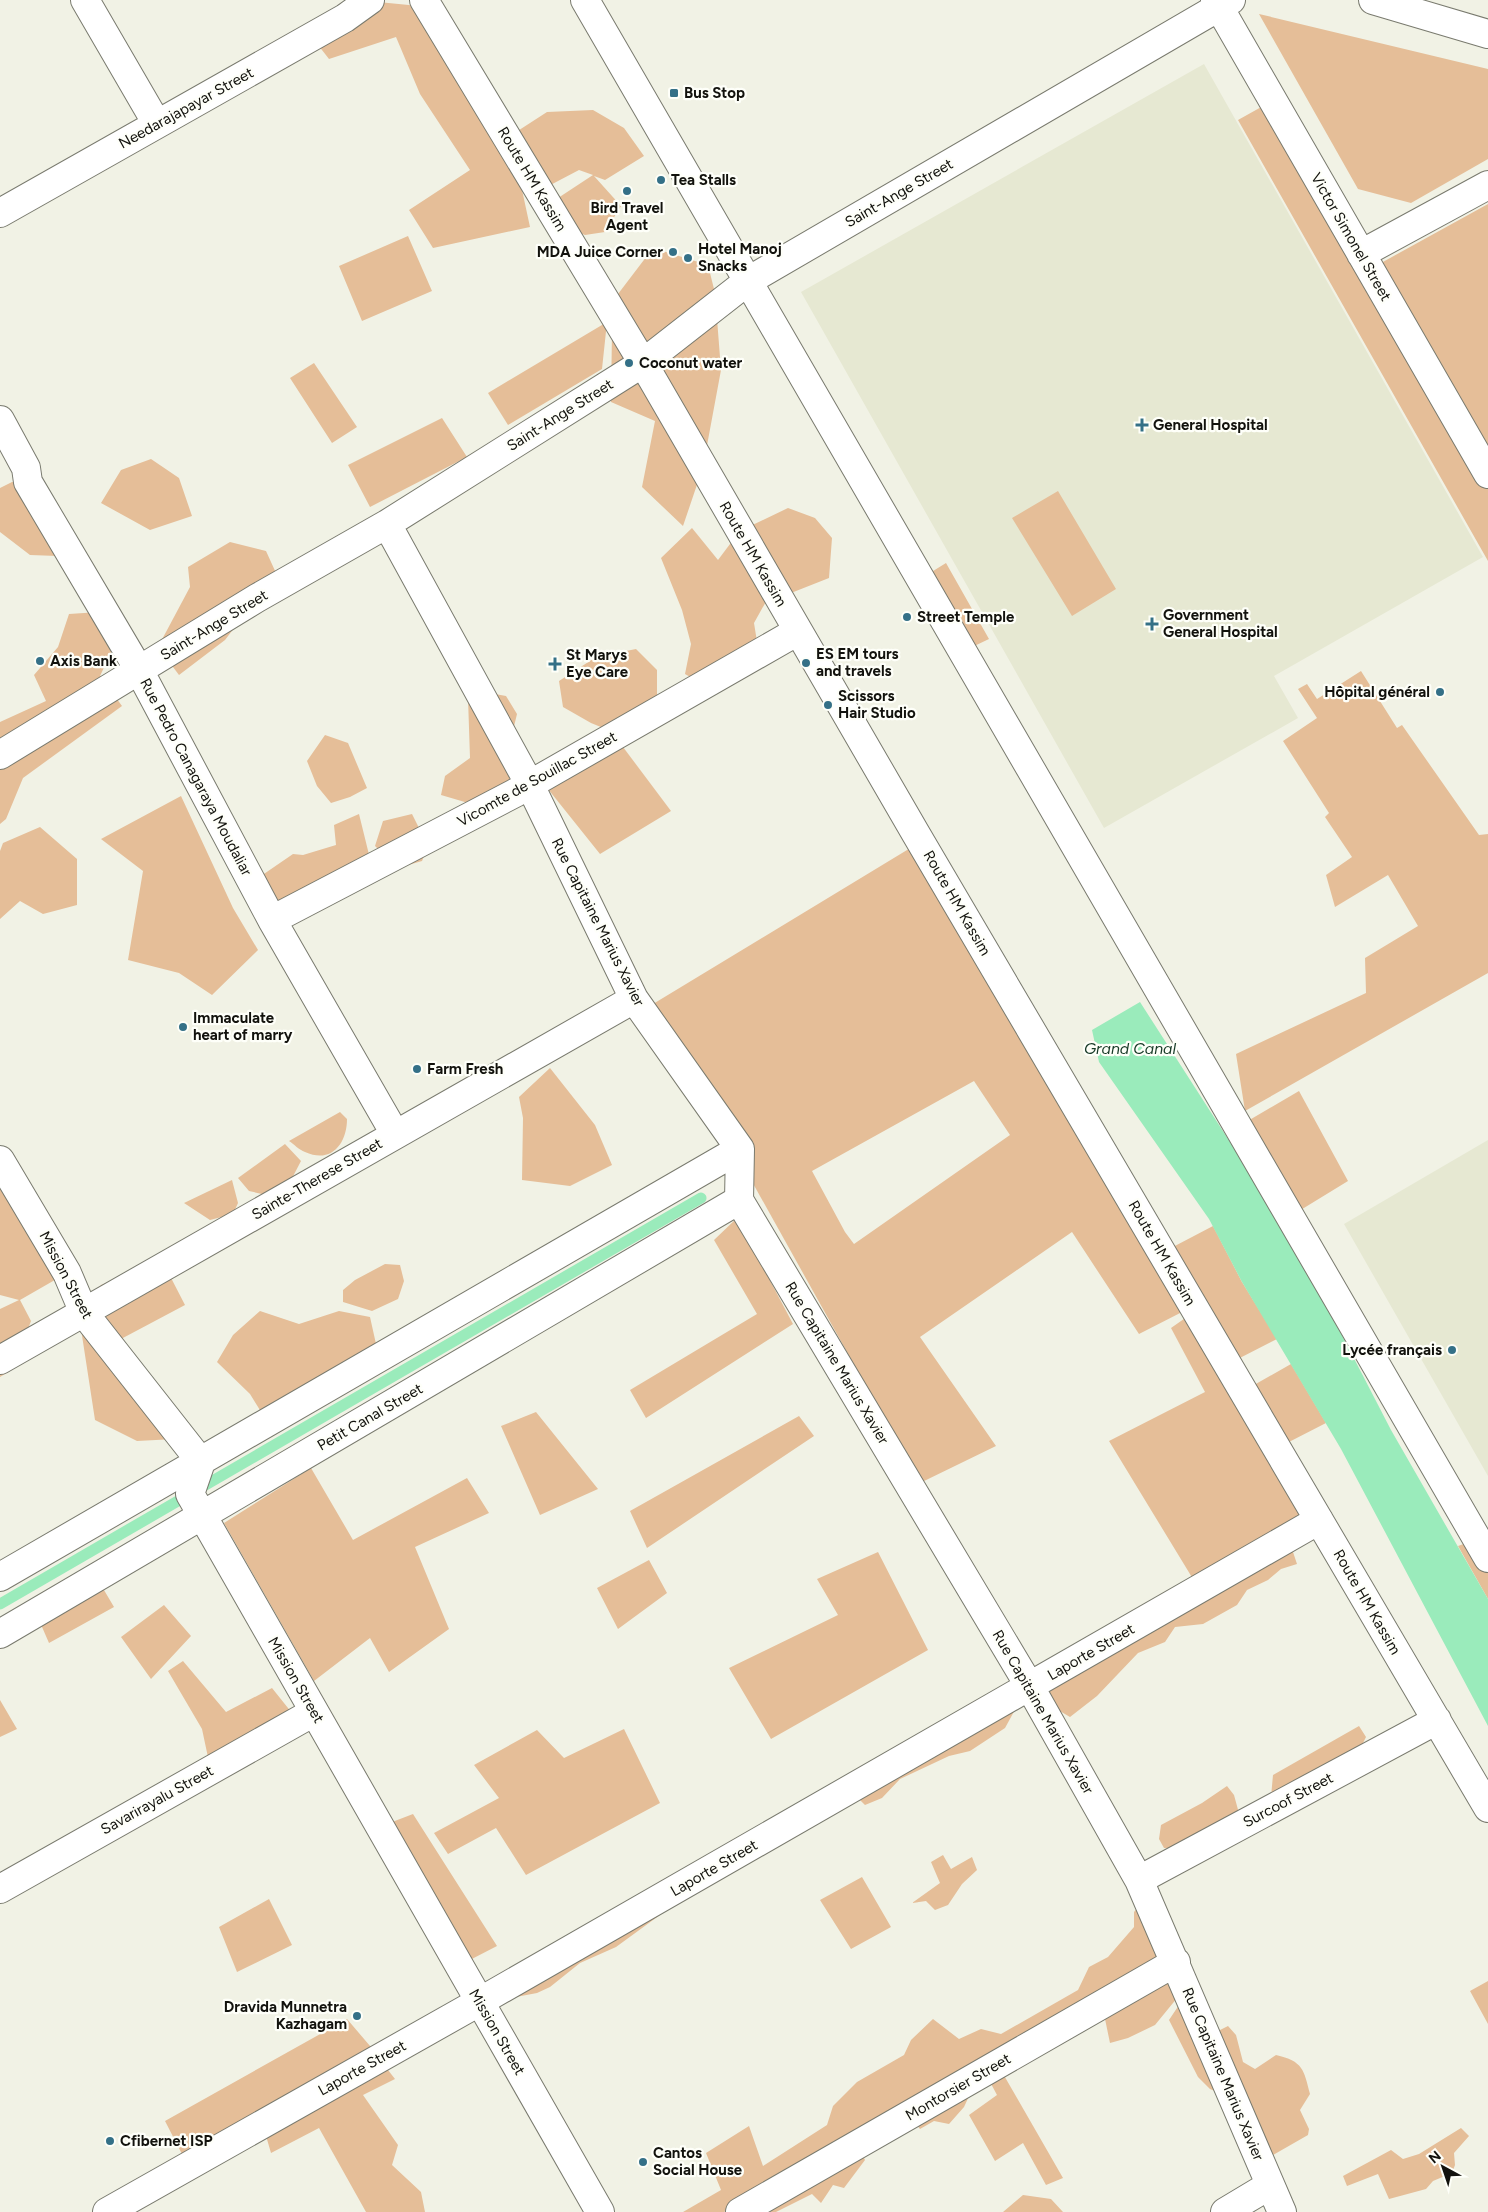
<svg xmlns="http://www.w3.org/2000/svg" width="1488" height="2212" viewBox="0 0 1488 2212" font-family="Figtree,sans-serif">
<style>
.built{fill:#e6e8d2}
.green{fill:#e5be98;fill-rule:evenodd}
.water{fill:#9aebbb}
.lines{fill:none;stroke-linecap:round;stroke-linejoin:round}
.stream{stroke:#9aebbb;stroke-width:11}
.minor-casing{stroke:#797a6e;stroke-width:30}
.minor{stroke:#fff;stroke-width:28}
.poi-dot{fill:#347087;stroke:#fefff9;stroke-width:2}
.labels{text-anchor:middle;stroke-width:4.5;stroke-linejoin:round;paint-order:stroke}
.poi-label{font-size:15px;font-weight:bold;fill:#12120d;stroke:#fefff9;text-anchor:start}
.street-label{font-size:15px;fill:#12120d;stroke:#fefff9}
.water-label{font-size:16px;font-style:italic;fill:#163926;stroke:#fefff9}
</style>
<rect width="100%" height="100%" fill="#f1f2e5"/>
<!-- built -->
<path class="built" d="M 1204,64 L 1483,557 L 1274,676 L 1298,718 L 1104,828 L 801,292 Z
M 1488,1140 L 1488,1476 L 1344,1224 Z"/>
<!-- green -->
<path class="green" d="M 368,1 L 419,6 L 513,148 L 530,227 L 433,248 L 409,210 L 470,170 L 420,94 L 396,37 L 329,59 L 315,41 Z
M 1259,14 L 1488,69 L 1488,159 L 1411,203 L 1358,189 Z
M 1272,101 L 1488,483 L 1488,561 L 1238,120 Z
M 593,110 L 624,128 L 644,156 L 605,180 L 594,176 L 621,206 L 605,232 L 585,235 L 559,224 L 555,200 L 593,175 L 579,170 L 539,191 L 513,134 L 547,112 Z
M 1488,204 L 1488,458 L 1381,263 Z
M 408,236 L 432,291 L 362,321 L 339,266 Z
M 653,248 L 708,265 L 715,293 L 721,370 L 703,467 L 683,526 L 642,487 L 655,421 L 611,402 L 612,329 L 618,294 Z
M 607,322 L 602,369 L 508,425 L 488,393 Z
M 314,363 L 357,427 L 332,443 L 290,378 Z
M 442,418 L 467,457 L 370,507 L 348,465 Z
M 151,459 L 179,478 L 192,516 L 150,530 L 101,503 L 121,470 Z
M 12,482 L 28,482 L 58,556 L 30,555 L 0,532 L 0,488 Z
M 1058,491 L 1116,589 L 1072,616 L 1012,518 Z
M 788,508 L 815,518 L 832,538 L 829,578 L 791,593 L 744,529 Z
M 692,528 L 718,560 L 736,536 L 773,589 L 754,623 L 759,654 L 704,685 L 685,674 L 691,644 L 682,610 L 661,558 Z
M 230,542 L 266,551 L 276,573 L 225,640 L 179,675 L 158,647 L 190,587 L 188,567 Z
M 946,563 L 989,639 L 968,649 L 925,576 Z
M 99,612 L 115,644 L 100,676 L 122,706 L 23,778 L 6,819 L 0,824 L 0,722 L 46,701 L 34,675 L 58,647 L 69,614 Z
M 636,649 L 657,670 L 657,704 L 618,734 L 591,723 L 563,707 L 559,681 L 596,657 Z
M 1361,671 L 1397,728 L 1402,725 L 1479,835 L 1488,834 L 1488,973 L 1245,1111 L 1236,1054 L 1366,993 L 1365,958 L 1418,926 L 1388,875 L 1335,907 L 1326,875 L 1352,857 L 1325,817 L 1329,813 L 1283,741 L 1317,718 L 1298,689 L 1307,684 L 1317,699 Z
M 484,692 L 506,696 L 517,714 L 506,759 L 519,774 L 475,805 L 441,795 L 445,776 L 470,758 L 468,698 Z
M 325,735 L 348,743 L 367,788 L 350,797 L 331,803 L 317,786 L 307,761 Z
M 623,747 L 671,811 L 600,854 L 544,784 Z
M 181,796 L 233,908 L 258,950 L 212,995 L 179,973 L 128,960 L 143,871 L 101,839 Z
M 359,814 L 374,875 L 268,911 L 250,908 L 252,882 L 293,854 L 303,855 L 336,845 L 334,825 Z
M 412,814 L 428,846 L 422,861 L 398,868 L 375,846 L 383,821 Z
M 40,827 L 77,859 L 77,905 L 43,914 L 20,901 L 0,919 L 0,851 L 3,843 Z
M 912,847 L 1186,1310 L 1139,1334 L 1072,1232 L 920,1337 L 996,1446 L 920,1483 L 653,1004 ZM 974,1081 L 1010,1135 L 854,1244 L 845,1232 L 812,1171 Z
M 550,1068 L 595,1125 L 612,1165 L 570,1186 L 522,1180 L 523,1118 L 519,1097 Z
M 1299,1091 L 1348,1181 L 1299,1211 L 1246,1122 Z
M 340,1112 L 347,1119 C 347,1144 331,1164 305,1152 C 299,1150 294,1144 289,1141 Z
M 285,1144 L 301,1161 L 289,1184 L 271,1196 L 249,1191 L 238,1178 Z
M 0,1155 L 67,1273 L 20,1300 L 31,1321 L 13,1369 L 0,1377 L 0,1309 L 19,1300 L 0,1295 Z
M 232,1180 L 238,1203 L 233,1214 L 210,1220 L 184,1203 Z
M 737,1218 L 793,1324 L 646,1418 L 630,1390 L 757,1314 L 714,1240 Z
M 1213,1226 L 1242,1282 L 1277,1339 L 1232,1362 L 1171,1248 Z
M 156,1262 L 169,1274 L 185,1305 L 121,1339 L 175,1439 L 137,1441 L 95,1420 L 79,1316 L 101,1285 Z
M 385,1264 L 400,1265 L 404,1281 L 398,1299 L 372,1311 L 343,1302 L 343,1290 L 355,1280 Z
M 260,1311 L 299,1324 L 339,1311 L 370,1317 L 376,1344 L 263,1415 L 250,1394 L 217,1362 L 233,1335 Z
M 1191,1314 L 1306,1514 L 1193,1579 L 1109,1441 L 1205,1392 L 1171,1328 Z
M 1291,1364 L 1326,1423 L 1287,1443 L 1254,1385 Z
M 536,1412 L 598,1489 L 540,1515 L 501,1426 Z
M 799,1416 L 814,1436 L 647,1548 L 630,1511 Z
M 311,1468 L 353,1540 L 467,1478 L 489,1513 L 415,1547 L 449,1629 L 389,1672 L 370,1638 L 314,1681 L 224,1523 Z
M 1472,1541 L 1488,1569 L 1488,1599 L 1458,1546 Z
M 1290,1543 L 1297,1564 L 1281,1569 L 1268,1580 L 1247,1590 L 1237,1605 L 1203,1624 L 1175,1627 L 1165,1642 L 1138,1653 L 1097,1696 L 1070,1717 L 1048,1704 L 1038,1688 Z
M 878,1552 L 928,1650 L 771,1739 L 729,1668 L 838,1615 L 817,1579 Z
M 649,1560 L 667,1593 L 618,1629 L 597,1588 Z
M 101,1585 L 114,1607 L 49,1643 L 39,1620 Z
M 164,1605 L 191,1636 L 151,1679 L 121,1637 Z
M 183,1661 L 226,1712 L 272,1688 L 292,1713 L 209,1762 L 202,1729 L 168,1671 Z
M 1022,1697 L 1005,1728 L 970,1751 L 949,1756 L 900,1779 L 882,1798 L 865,1805 L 853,1793 Z
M 0,1700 L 17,1729 L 0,1737 Z
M 1359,1726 L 1366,1737 L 1358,1753 L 1271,1797 L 1273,1775 Z
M 624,1729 L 660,1803 L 526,1875 L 496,1828 L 448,1854 L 434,1833 L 499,1798 L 474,1765 L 537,1730 L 564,1758 Z
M 1227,1786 L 1234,1795 L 1240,1817 L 1184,1849 L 1164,1848 L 1159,1839 L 1161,1825 L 1202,1803 Z
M 413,1814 L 497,1946 L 466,1962 L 387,1824 Z
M 943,1855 L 951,1869 L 972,1857 L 977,1870 L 962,1884 L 948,1905 L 935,1910 L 926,1901 L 912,1903 L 940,1883 L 931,1862 Z
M 862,1877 L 891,1927 L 851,1949 L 820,1900 Z
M 269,1899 L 292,1945 L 237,1972 L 219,1927 Z
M 1143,1901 L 1168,1961 L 724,2212 L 683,2212 L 721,2190 L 706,2153 L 749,2126 L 763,2166 L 827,2125 L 833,2106 L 857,2082 L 904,2055 L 911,2040 L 933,2019 L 959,2039 L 981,2029 L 1001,2034 L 1078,1990 L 1089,1967 L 1108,1957 L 1134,1927 L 1134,1912 Z
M 675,1904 L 616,1947 L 580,1963 L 550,1987 L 537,1993 L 516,1997 L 514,1988 Z
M 1173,1968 L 1182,1992 L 1155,2025 L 1128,2038 L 1110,2043 L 1105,2019 L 1082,2030 Z
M 1488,1981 L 1488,2024 L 1470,1991 Z
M 1183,1999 L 1227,2096 L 1210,2089 L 1198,2077 L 1169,2020 Z
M 347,2019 L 376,2053 L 184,2158 L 165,2121 Z
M 1228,2026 L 1236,2035 L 1243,2062 L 1255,2069 L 1276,2055 C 1303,2061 1304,2070 1310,2094 L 1300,2110 L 1309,2129 L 1308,2135 L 1268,2158 L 1216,2032 Z
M 381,2061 L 395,2079 L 363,2095 L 398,2145 L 392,2165 L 421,2192 L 425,2212 L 366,2212 L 319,2128 L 271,2153 L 264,2129 Z
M 1002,2072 L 1063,2178 L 1046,2185 L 1023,2143 L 995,2161 L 969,2115 L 997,2095 L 989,2080 Z
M 976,2081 L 964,2107 L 949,2124 L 934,2121 L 920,2129 L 912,2119 Z
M 1461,2128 L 1469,2136 L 1454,2153 L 1455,2165 L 1452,2173 L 1433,2181 L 1426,2189 L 1389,2199 L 1378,2174 L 1347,2186 L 1343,2176 L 1391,2150 L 1403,2159 L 1419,2154 Z
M 857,2144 L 865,2160 L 844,2188 L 833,2185 L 821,2203 L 812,2194 L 776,2212 L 771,2212 L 761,2200 Z
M 1023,2195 L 1051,2199 L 1063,2212 L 1003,2212 Z"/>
<!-- water -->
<path class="water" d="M 1140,1002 L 1230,1142 L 1315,1283 L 1391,1430 L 1488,1599 L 1488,1726 L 1341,1449 L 1242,1282 L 1209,1219 L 1099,1062 L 1092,1030 Z"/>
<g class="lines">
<!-- stream -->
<path class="stream" d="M 0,1604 L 701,1198"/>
<!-- minor casing -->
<g class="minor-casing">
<path id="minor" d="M 85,0 L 157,124
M 424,0 L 643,363 L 916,834 L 1488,1808
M 585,0 L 1488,1558
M 1215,0 L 1488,474
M 1373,0 L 1488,34
M 0,213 L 345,18 L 370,0
M 1361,254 L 1488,185
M 0,420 L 26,468 L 28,482 L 139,670 L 272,920 L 395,1134
M 387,524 L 530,785 L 634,999 L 740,1149 L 739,1200 L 1030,1687 L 1139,1880 L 1282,2212
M 0,755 L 257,598 L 387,524 L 643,363 L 748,281 L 1231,0
M 272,920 L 515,793 L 798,631
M 0,1160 L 67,1273 L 84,1313 L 201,1462 L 190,1494 L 600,2212
M 0,1360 L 634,999
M 0,1577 L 740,1149
M 0,1634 L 739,1200
M 1139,1880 L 1437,1720
M 0,1889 L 314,1712
M 107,2212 L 479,2002 L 1319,1520
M 740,2212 L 1176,1962
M 1225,2212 L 1270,2185"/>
</g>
<!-- minor -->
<use href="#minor" class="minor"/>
</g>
<!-- markers -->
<g class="poi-dot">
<rect x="669" y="88" width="10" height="10" rx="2.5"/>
<circle cx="661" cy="180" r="5"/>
<circle cx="627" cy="191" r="5"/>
<circle cx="673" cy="252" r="5"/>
<circle cx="688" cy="258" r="5"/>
<circle cx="629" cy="363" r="5"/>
<path d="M1139.5 417.5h5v5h5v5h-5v5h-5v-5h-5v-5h5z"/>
<circle cx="907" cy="617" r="5"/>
<path d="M1149.5 616.5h5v5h5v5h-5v5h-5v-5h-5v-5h5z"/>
<circle cx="40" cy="661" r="5"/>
<circle cx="806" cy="663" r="5"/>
<path d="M552.5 656.5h5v5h5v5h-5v5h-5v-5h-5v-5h5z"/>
<circle cx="1440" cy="692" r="5"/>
<circle cx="828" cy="705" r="5"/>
<circle cx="183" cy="1027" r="5"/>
<circle cx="417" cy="1069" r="5"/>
<circle cx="1452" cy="1350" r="5"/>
<circle cx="357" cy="2016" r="5"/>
<circle cx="110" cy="2141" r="5"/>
<circle cx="643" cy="2162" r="5"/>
</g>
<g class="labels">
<!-- poi labels -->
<g class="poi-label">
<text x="684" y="98">Bus Stop</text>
<text x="671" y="185">Tea Stalls</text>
<text x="627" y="213" text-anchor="middle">Bird Travel<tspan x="627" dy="17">Agent</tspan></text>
<text x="698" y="254">Hotel Manoj<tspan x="698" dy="17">Snacks</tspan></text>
<text x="663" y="257" text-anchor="end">MDA Juice Corner</text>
<text x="639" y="368">Coconut water</text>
<text x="1153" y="430">General Hospital</text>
<text x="1163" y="620">Government<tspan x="1163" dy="17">General Hospital</tspan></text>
<text x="917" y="622">Street Temple</text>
<text x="816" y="659">ES EM tours<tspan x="816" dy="17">and travels</tspan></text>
<text x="566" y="660">St Marys<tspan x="566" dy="17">Eye Care</tspan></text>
<text x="50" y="666">Axis Bank</text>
<text x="1430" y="697" text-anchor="end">Hôpital général</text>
<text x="838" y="701">Scissors<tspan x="838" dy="17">Hair Studio</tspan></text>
<text x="193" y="1023">Immaculate<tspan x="193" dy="17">heart of marry</tspan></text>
<text x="427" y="1074">Farm Fresh</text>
<text x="1442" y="1355" text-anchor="end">Lycée français</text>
<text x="347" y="2012" text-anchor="end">Dravida Munnetra<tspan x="347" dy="17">Kazhagam</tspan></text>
<text x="120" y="2146">Cfibernet ISP</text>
<text x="653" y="2158">Cantos<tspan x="653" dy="17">Social House</tspan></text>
</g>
<!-- street labels -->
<g class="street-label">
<text transform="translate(186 108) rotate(-29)" y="5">Needarajapayar Street</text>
<text transform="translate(532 179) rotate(59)" y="5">Route HM Kassim</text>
<text transform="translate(899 193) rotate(-30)" y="5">Saint-Ange Street</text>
<text transform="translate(1351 237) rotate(60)" y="5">Victor Simonel Street</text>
<text transform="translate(560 415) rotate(-32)" y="5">Saint-Ange Street</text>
<text transform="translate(753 554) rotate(60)" y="5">Route HM Kassim</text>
<text transform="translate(214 625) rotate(-31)" y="5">Saint-Ange Street</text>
<text transform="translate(196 777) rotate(62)" y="5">Rue Pedro Canagaraya Moudaliar</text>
<text transform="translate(537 779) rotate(-29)" y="5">Vicomte de Souillac Street</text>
<text transform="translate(957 903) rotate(60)" y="5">Route HM Kassim</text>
<text transform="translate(598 922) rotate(63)" y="5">Rue Capitaine Marius Xavier</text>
<text transform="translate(317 1179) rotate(-30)" y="5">Sainte-Therese Street</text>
<text transform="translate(1162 1253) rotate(60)" y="5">Route HM Kassim</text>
<text transform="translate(66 1275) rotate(62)" y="5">Mission Street</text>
<text transform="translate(837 1363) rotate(59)" y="5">Rue Capitaine Marius Xavier</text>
<text transform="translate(370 1417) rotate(-30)" y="5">Petit Canal Street</text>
<text transform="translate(1367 1602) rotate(60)" y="5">Route HM Kassim</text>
<text transform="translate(1091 1652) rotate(-30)" y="5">Laporte Street</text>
<text transform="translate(296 1680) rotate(60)" y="5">Mission Street</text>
<text transform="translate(1043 1712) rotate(60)" y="5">Rue Capitaine Marius Xavier</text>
<text transform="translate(157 1800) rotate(-29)" y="5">Savarirayalu Street</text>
<text transform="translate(1288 1800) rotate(-28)" y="5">Surcoof Street</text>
<text transform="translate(714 1868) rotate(-30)" y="5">Laporte Street</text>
<text transform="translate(497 2032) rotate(60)" y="5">Mission Street</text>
<text transform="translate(362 2068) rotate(-29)" y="5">Laporte Street</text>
<text transform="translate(1223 2074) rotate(67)" y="5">Rue Capitaine Marius Xavier</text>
<text transform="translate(958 2087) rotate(-30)" y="5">Montorsier Street</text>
</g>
<!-- water labels -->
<g class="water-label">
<text x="1130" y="1054">Grand Canal</text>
</g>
</g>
<!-- north arrow -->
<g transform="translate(1443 2167) rotate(320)" stroke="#fefff9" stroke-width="4" paint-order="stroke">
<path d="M0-4L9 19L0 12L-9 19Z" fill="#12120d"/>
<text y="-8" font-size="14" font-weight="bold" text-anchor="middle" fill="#12120d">N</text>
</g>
</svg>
